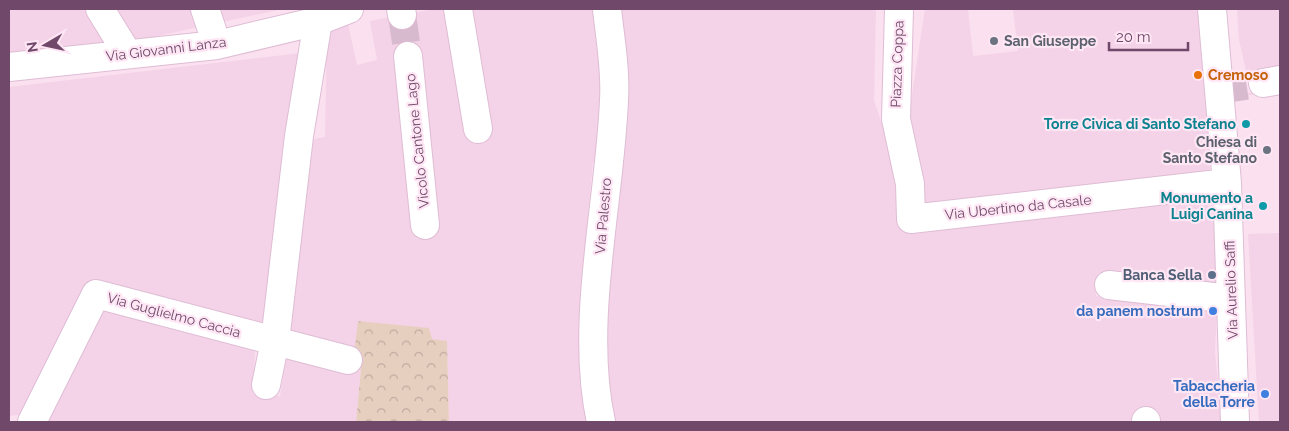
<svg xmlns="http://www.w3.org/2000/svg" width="1289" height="431" viewBox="0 0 1289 431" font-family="Raleway,sans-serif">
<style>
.residential{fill:#f4d2e7}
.forest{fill:url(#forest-crowns)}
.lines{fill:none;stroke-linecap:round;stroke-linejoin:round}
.minor-tunnel{stroke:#d8bace;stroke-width:28;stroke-dasharray:28 14;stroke-linecap:butt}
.minor-casing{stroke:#debdd5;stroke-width:30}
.minor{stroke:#fff;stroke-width:28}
.worship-dot{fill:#6b7280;stroke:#fee6f4;stroke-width:2}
.food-dot{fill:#e8710a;stroke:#fee6f4;stroke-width:2}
.culture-dot{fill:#0f9aa8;stroke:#fee6f4;stroke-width:2}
.service-dot{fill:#5c6f8a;stroke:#fee6f4;stroke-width:2}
.shop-dot{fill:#3f7fe0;stroke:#fee6f4;stroke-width:2}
.labels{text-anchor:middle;stroke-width:4.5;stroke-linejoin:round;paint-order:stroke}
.worship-label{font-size:14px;font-weight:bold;fill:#5b616d;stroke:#fee6f4;text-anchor:start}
.street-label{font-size:14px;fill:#70496a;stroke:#fee6f4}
.food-label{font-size:14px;font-weight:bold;fill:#c56008;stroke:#fee6f4;text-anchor:start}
.culture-label{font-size:14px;font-weight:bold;fill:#0d838f;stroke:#fee6f4;text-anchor:end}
.service-label{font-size:14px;font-weight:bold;fill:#4e5e75;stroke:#fee6f4;text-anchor:end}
.shop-label{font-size:14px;font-weight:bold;fill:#366cbe;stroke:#fee6f4;text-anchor:end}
</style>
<defs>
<pattern id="forest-crowns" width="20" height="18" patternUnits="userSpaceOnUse" patternTransform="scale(1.25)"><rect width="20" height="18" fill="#e7cfc0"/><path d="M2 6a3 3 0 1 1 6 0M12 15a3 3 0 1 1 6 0" fill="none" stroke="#c0aaa0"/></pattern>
</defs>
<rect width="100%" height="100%" fill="#fbe0f0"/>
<!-- residential -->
<path class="residential" d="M 9,9 L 94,9 L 113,42 L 9,53 Z
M 113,9 L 283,9 L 134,41 Z
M 434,9 L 597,9 L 607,109 L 599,162 L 593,162 L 579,309 L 580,357 L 590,422 L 449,422 L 447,342 L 354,354 L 283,333 L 304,141 L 325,137 L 327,28 L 348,24 L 357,65 L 377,60 L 370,21 Z
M 616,9 L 876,9 L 874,101 L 903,184 L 903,227 L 1211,192 L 1215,230 L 1216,292 L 1098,273 L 1096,296 L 1217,306 L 1215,353 L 1222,422 L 615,422 L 606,394 L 601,394 Z
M 925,9 L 968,9 L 973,56 L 1018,51 L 1013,9 L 1203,9 L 1210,180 L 919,213 L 908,121 Z
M 1237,9 L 1280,9 L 1280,90 L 1244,96 L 1251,92 L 1239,40 Z
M 302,53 L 262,326 L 116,286 L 26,414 L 9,416 L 9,87 Z
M 1280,233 L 1280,422 L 1259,422 L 1248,234 Z
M 102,307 L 255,351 L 253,394 L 280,396 L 287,354 L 361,368 L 356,422 L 44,422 Z"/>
<!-- forest -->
<path class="forest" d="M 358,321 L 429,328 L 432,339 L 447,341 L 449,422 L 356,422 L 361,369 L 354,354 Z"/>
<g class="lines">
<!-- minor-tunnel -->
<path class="minor-tunnel" d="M 402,15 L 408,56
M 1219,90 L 1263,83"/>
<!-- minor casing -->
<g class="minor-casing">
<path id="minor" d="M 100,9 L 127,53
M 205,9 L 217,45
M 401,9 L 402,15
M 458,9 L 478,129
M 899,9 L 896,119 L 910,184 L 911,219 L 1227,183
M 1212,9 L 1227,183 L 1235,422
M 408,56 L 425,225
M 9,67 L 217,45 L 318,21 L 349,9
M 1263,83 L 1280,80
M 1109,285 L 1230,299
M 266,385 L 275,341 L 348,360
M 1146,421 L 1146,422
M 32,422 L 96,294 L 275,341 L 299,136 L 318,21
M 601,422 C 579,322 610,202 614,100 C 616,70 610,38 607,9"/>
</g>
<!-- minor -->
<use href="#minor" class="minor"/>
</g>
<!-- markers -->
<g class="worship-dot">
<circle cx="994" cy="41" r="5"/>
<circle cx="1267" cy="150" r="5"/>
</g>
<circle class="food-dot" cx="1198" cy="75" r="5"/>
<g class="culture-dot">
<circle cx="1246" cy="124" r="5"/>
<circle cx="1263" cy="206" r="5"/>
</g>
<circle class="service-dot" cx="1212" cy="275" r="5"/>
<g class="shop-dot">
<circle cx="1213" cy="311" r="5"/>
<circle cx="1265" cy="394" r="5"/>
</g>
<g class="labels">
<!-- worship labels -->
<g class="worship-label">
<text x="1004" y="46">San Giuseppe</text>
<text x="1257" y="147" text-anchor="end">Chiesa di<tspan x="1257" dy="16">Santo Stefano</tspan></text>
</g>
<!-- street labels -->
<g class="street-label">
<text transform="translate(166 49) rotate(-7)" y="5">Via Giovanni Lanza</text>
<text transform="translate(897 64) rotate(-88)" y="5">Piazza Coppa</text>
<text transform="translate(417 141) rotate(-96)" y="5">Vicolo Cantone Lago</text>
<text transform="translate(1018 207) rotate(-6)" y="5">Via Ubertino da Casale</text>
<text transform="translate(603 216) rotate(-85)" y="5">Via Palestro</text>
<text transform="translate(1231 290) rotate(-92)" y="5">Via Aurelio Saffi</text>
<text transform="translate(174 315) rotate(15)" y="5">Via Guglielmo Caccia</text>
</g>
<!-- food labels -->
<g class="food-label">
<text x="1208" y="80">Cremoso</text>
</g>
<!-- culture labels -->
<g class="culture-label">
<text x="1236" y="129">Torre Civica di Santo Stefano</text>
<text x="1253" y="203">Monumento a<tspan x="1253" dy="16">Luigi Canina</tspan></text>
</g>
<!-- service labels -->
<g class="service-label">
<text x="1202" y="280">Banca Sella</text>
</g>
<!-- shop labels -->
<g class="shop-label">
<text x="1203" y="316">da panem nostrum</text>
<text x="1255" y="391">Tabaccheria<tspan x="1255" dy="16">della Torre</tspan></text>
</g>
</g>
<!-- border -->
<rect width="1289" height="431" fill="none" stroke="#70496a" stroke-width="20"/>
<!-- north arrow -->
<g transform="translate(45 45) rotate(261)" stroke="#fee6f4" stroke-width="4" paint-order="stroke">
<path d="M0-4L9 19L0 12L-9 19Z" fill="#70496a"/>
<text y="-8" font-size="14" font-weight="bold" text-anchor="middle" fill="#70496a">N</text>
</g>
<!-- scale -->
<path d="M1109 42v8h79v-8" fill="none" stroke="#70496a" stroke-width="2.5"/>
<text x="1116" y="42" font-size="15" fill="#70496a" stroke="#fee6f4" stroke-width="4" paint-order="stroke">20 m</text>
</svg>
